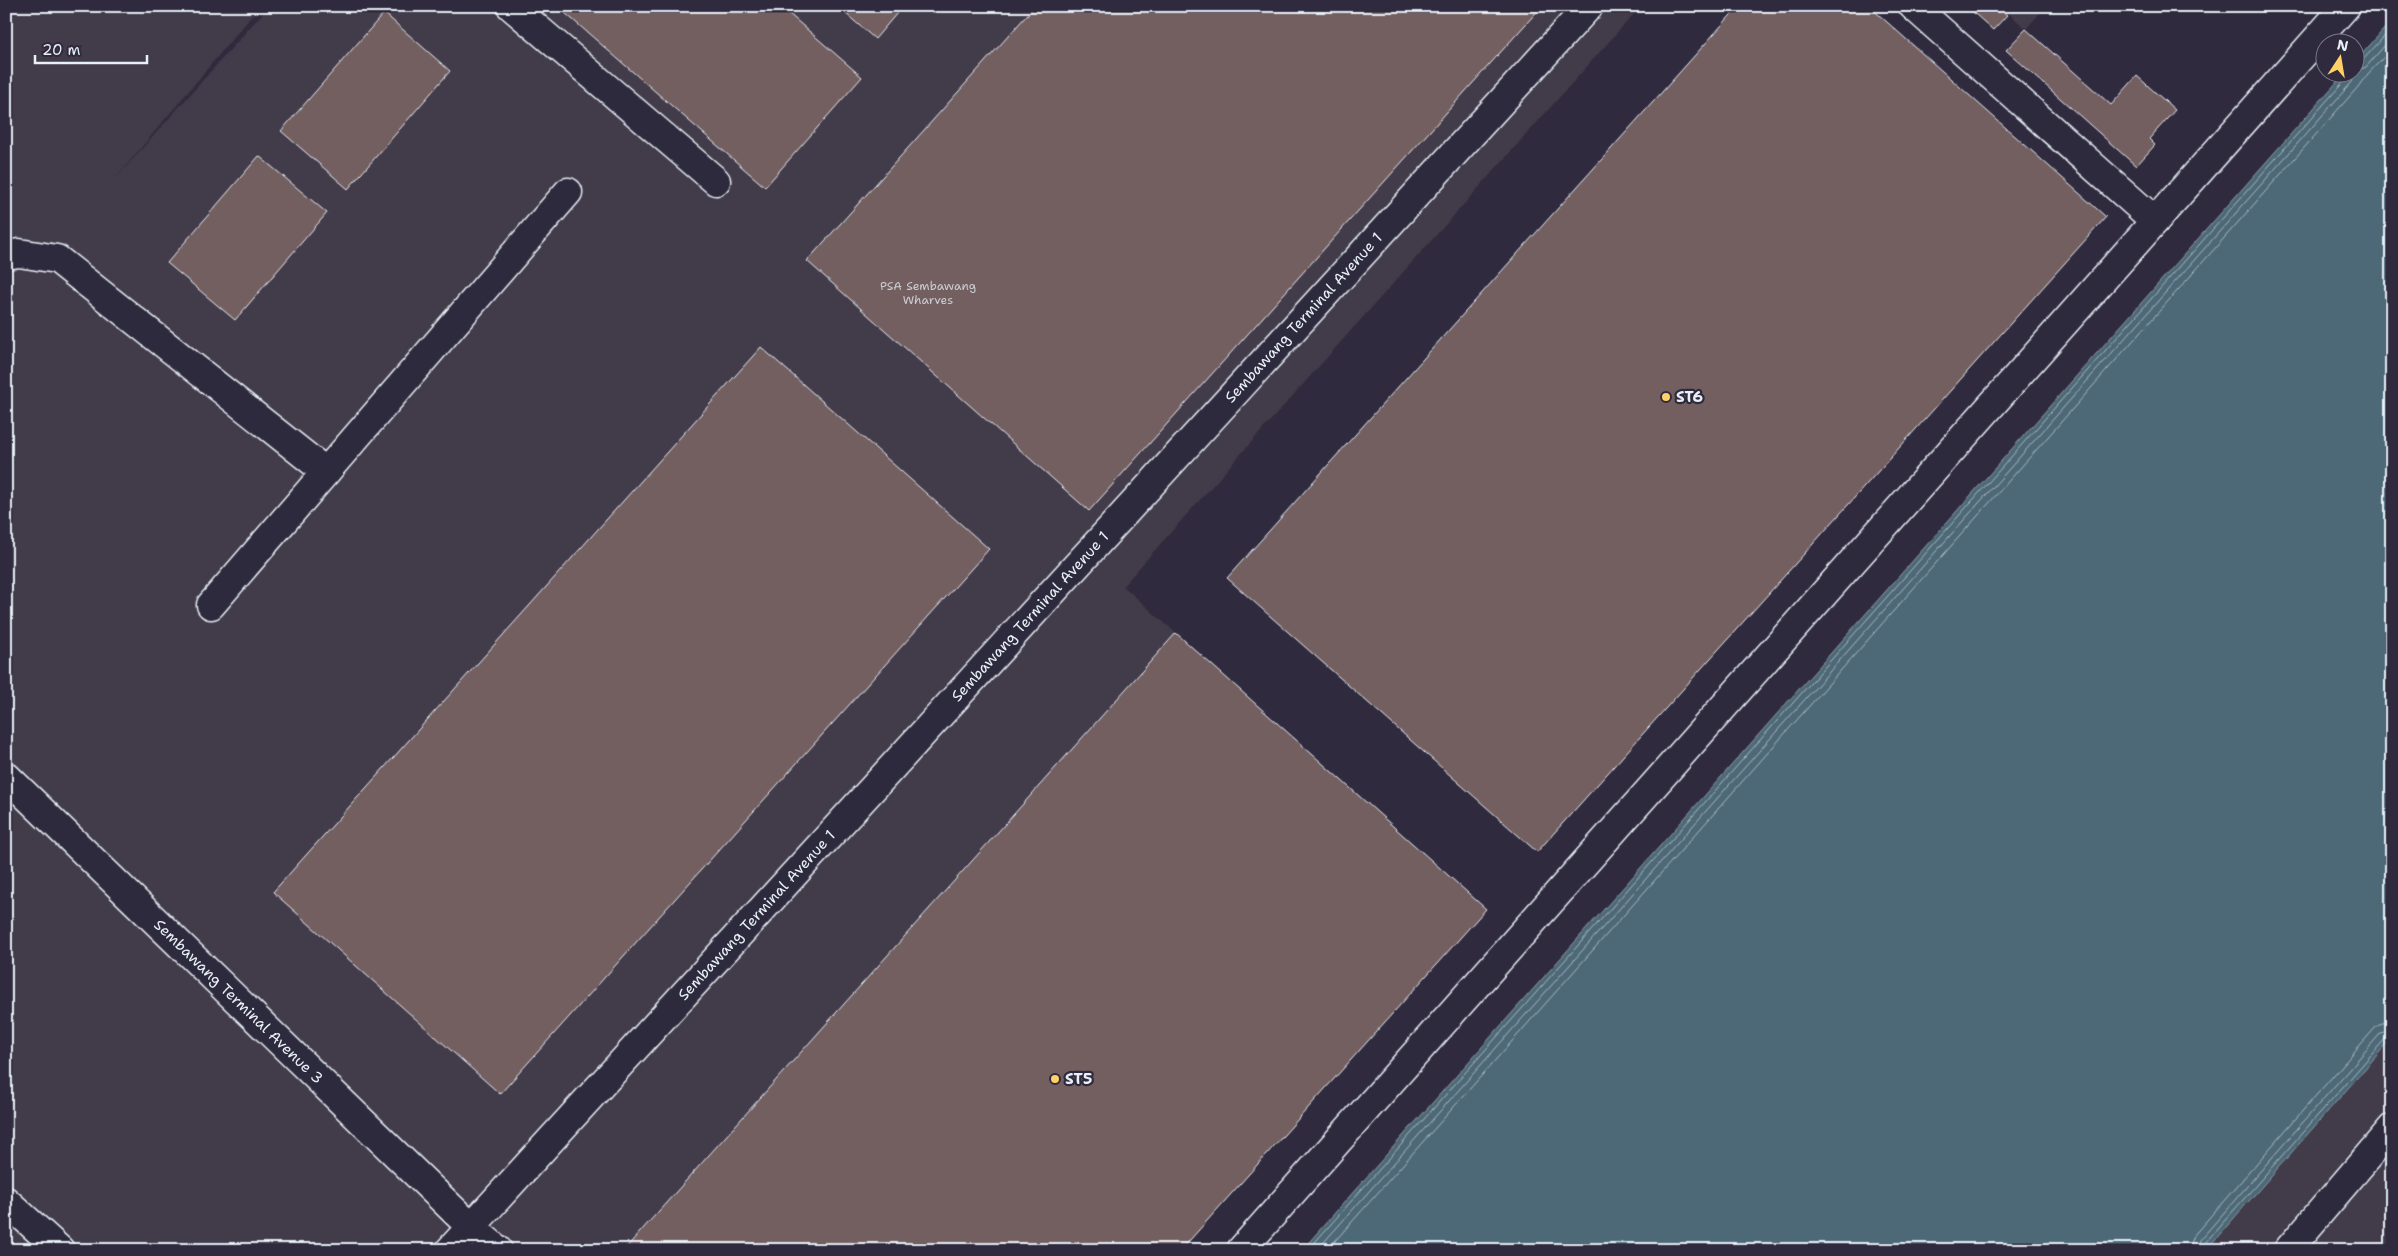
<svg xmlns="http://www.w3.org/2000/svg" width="2398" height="1256" viewBox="0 0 2398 1256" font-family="'Shantell Sans',sans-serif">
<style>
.built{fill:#433a48}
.water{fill:#4e6776;stroke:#8c9eaa}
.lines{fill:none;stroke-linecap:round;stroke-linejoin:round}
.shore{stroke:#aabac4;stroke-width:1}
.building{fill:#735e60;stroke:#e8f1f8}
.minor-casing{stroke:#e8f1f8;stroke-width:31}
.minor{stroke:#2f2a3d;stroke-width:28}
.poi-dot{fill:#ffd166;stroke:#2f2a3d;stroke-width:2}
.labels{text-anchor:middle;stroke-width:4.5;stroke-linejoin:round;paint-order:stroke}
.number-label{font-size:12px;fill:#cbccd2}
.street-label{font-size:15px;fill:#e8f1f8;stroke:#2f2a3d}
.poi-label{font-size:15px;font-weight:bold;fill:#e8f1f8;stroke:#2f2a3d;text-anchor:start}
</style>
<rect width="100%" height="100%" fill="#2f2a3d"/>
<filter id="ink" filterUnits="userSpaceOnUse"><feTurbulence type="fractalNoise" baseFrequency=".02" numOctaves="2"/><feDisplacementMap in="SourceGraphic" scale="10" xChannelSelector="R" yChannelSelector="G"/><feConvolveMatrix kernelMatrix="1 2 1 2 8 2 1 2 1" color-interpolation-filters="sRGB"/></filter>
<g filter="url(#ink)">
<!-- built -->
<path class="built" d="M 6,6 L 260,6 L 115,179 L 269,6 L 1641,6 L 1123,586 L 1176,633 L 624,1250 L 21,1250 L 6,1237 Z
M 2001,6 L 2046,6 L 2026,29 Z
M 2392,1038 L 2392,1250 L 2206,1250 Z"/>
<!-- water -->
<path class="water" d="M 2392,20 L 2392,1038 L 2206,1250 L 1302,1250 L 2345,73 L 2356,72 L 2356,61 Z"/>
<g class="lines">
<!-- shore -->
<path class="shore" d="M 2356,64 L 2361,62 L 2392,28
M 2356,71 L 2366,67 L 2392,37
M 1308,1250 L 2347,78 L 2349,72
M 1317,1250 L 2352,82 L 2355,72
M 1327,1250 L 2358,87 C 2367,73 2380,62 2392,48
M 2189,1250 L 2194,1235 L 2375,1028 L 2382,1023 L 2392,1022
M 2197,1250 L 2200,1240 L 2381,1033 L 2392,1029
M 2203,1250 L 2204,1244 L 2386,1038 L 2392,1036"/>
</g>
<!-- building -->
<path class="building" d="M 557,6 L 780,6 L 862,77 L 765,187 Z
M 837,6 L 903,6 L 875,39 Z
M 1035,6 L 1542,6 L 1089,511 L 807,261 Z
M 1739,6 L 1869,6 L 2106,217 L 1537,852 L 1227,578 Z
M 1966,6 L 1997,6 L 2007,15 L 1993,30 Z
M 384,13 L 450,71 L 348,189 L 281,131 Z
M 2026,29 L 2111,105 L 2137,76 L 2175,110 L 2149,139 L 2155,145 L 2136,166 L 2006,50 Z
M 259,156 L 327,213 L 235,320 L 167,263 Z
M 761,347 L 989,549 L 500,1094 L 273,892 Z
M 1176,633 L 1486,909 L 1181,1250 L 624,1250 Z"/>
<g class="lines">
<!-- minor casing -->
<g class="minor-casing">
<g id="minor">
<path d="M 511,6 L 716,181"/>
<path d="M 1913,6 L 2155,221"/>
<path d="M 6,255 L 19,253 L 57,259 L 326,472"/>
<path d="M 211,605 L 568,192"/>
<path id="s1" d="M 6,776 L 471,1227 L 498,1250"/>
<path d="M 6,1201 L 60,1250"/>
<path id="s2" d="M 450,1250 L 1589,6"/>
<path d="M 1241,1250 L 2346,6"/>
<path d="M 2288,1250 L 2392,1128"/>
</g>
</g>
<!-- minor -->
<use href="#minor" class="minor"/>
</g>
</g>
<!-- markers -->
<g class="poi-dot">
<circle cx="1666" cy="397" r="5"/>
<circle cx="1055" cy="1079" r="5"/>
</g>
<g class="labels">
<!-- number labels -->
<g class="number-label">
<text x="928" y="290">PSA Sembawang<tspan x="928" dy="14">Wharves</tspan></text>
</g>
<!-- street labels -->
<g class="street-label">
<text dy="5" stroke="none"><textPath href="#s2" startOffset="1264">Sembawang Terminal Avenue 1</textPath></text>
<text dy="5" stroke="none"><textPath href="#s2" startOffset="859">Sembawang Terminal Avenue 1</textPath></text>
<text dy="5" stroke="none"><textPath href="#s2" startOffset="454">Sembawang Terminal Avenue 1</textPath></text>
<text dy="5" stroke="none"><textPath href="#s1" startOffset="324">Sembawang Terminal Avenue 3</textPath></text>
</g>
<!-- poi labels -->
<g class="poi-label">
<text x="1676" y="402">ST6</text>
<text x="1065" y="1084">ST5</text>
</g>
</g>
<!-- margin -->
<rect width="2398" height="1256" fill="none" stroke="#2f2a3d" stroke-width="25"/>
<rect x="12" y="12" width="2373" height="1231" fill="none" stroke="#e8f1f8" stroke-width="2" filter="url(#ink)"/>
<!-- north arrow -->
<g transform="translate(2340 58) rotate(12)"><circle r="24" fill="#2f2a3d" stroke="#797a88"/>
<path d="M0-4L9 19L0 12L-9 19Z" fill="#ffd166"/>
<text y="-8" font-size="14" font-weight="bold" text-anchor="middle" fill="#e8f1f8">N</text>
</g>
<!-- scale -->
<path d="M35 55v8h112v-8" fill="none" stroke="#e8f1f8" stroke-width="2.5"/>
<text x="42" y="55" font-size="15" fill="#e8f1f8" stroke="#2f2a3d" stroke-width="4" paint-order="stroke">20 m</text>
</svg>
